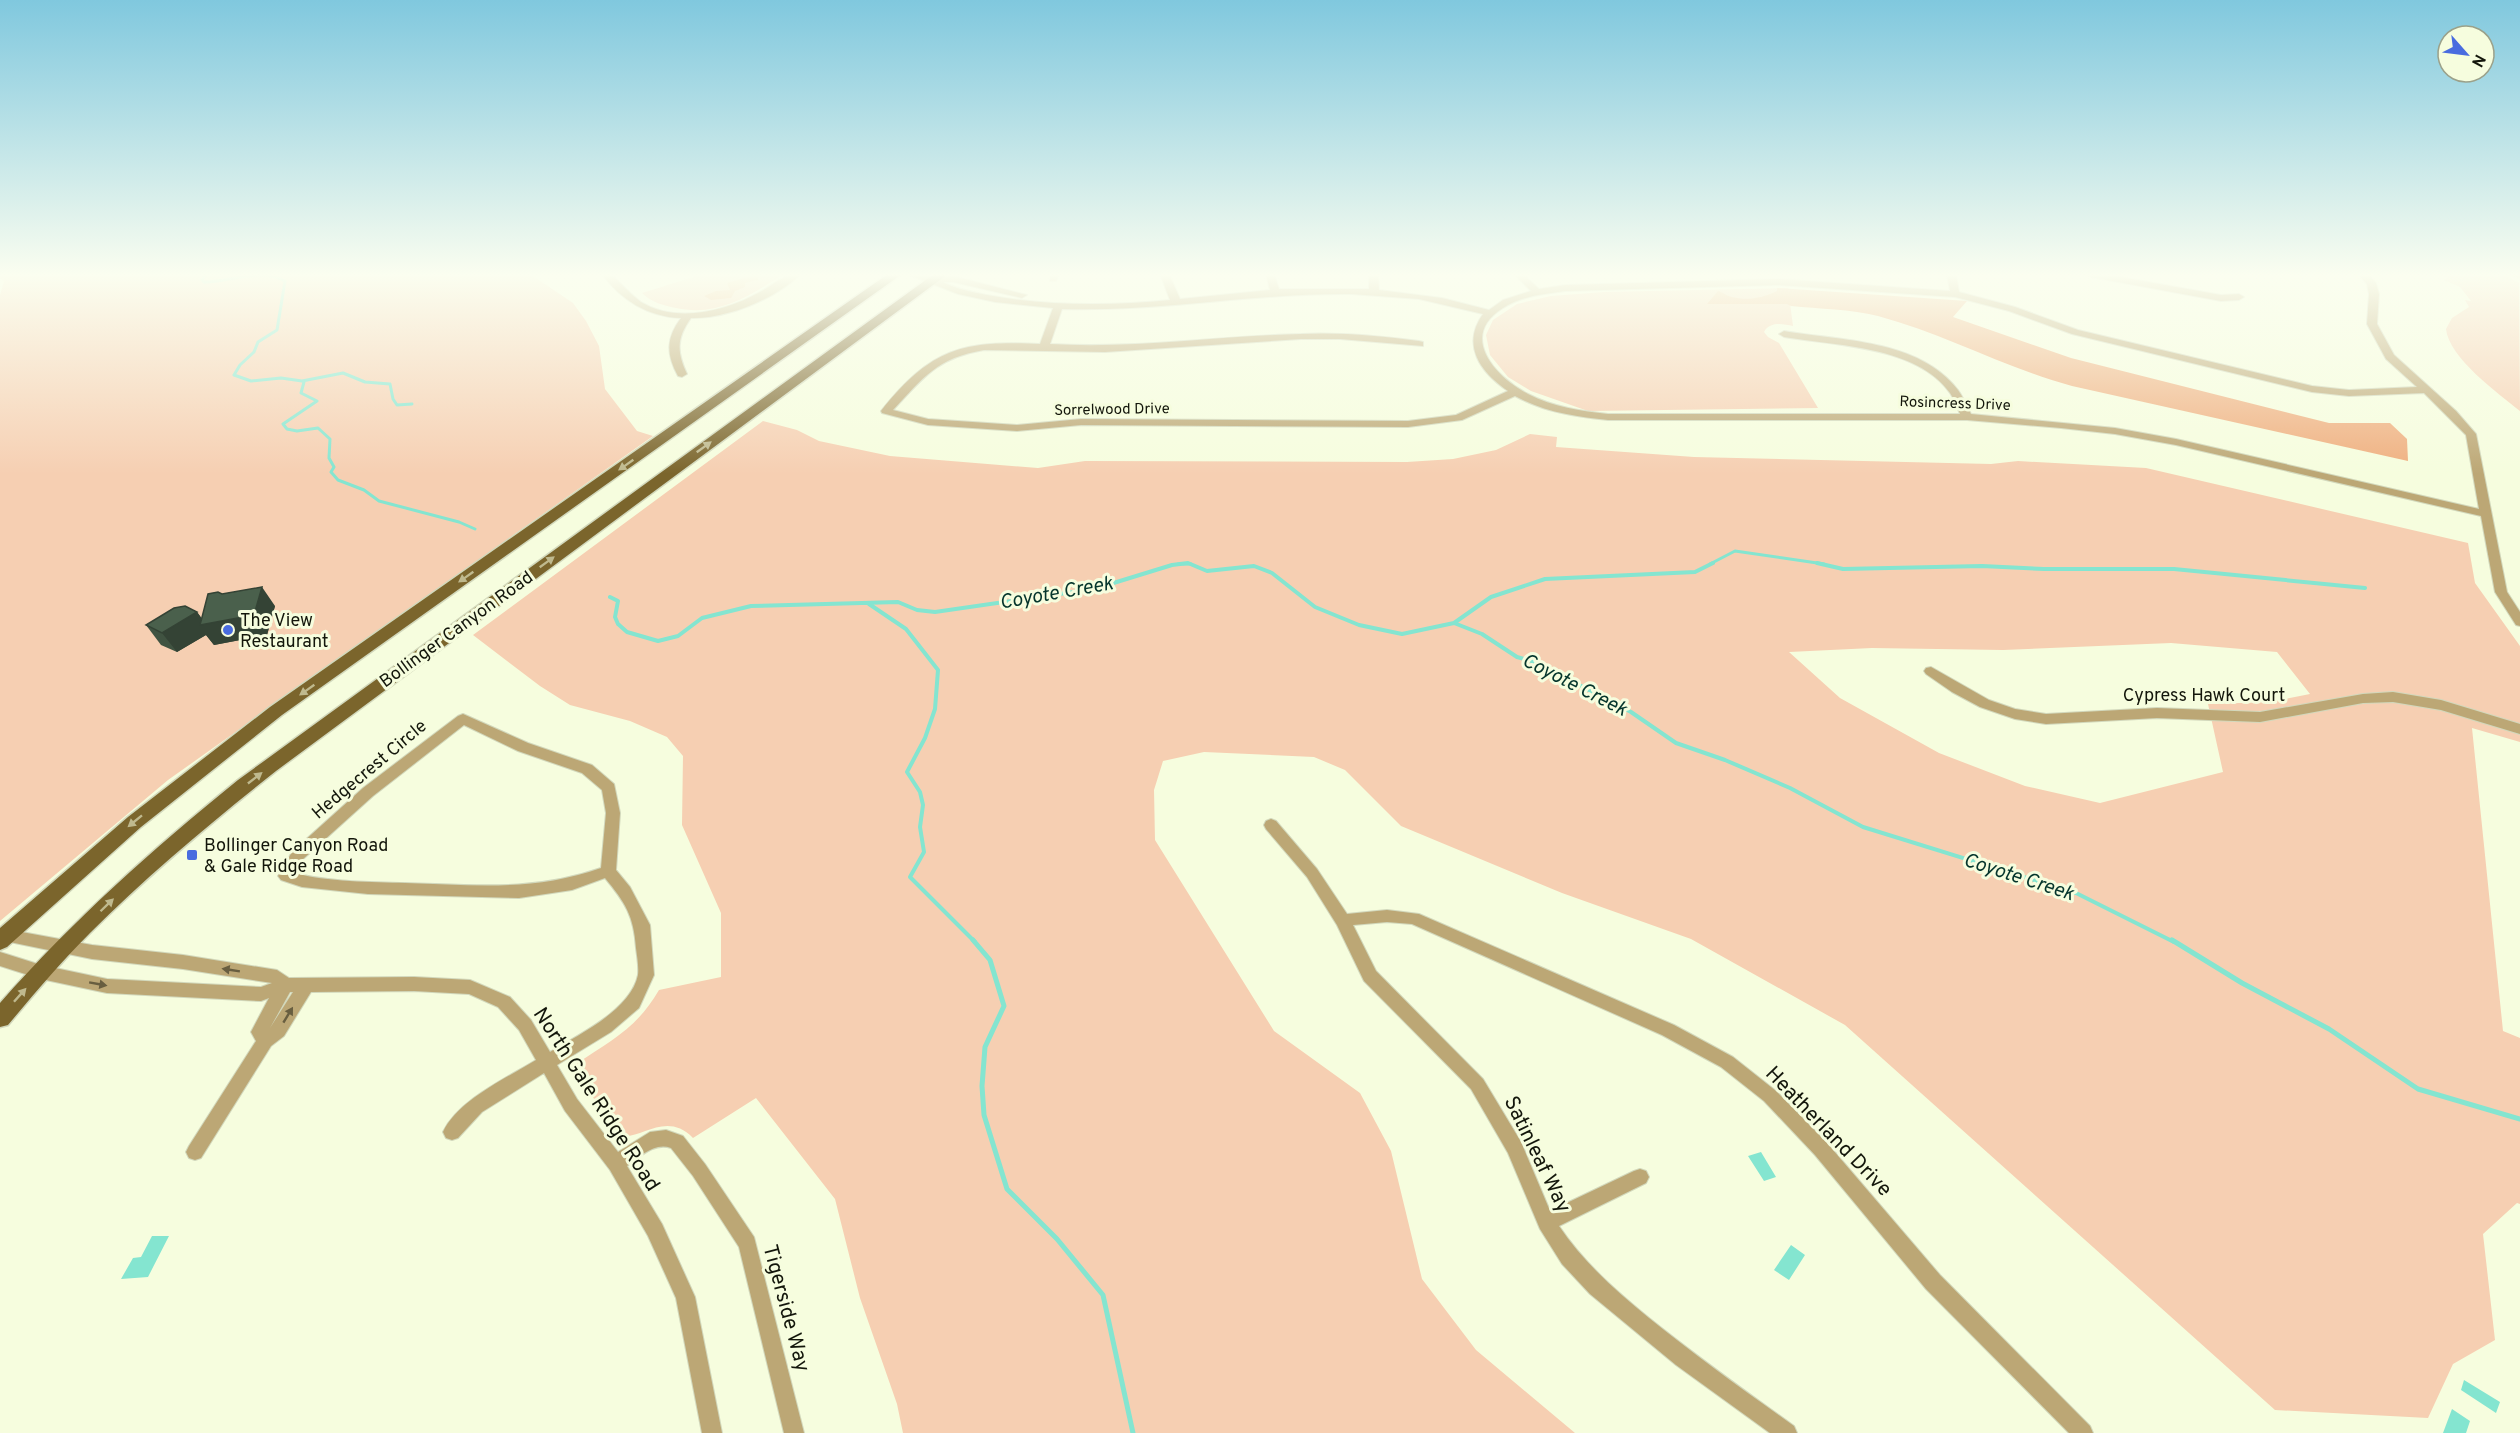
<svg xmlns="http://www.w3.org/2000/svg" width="2520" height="1433" viewBox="0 0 2520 1433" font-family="Overpass,sans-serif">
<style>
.green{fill:#f6cfb2;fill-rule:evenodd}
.forest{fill:#efaf7f}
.water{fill:#84e5d0}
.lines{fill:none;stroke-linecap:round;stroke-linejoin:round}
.stream-far2{stroke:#84e5d0;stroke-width:3}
.stream-far1{stroke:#84e5d0;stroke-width:4}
.stream{stroke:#84e5d0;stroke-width:5}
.minor-casing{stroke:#d2d8bc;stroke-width:2}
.major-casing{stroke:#d2d8bc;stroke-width:3}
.minor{fill:#bca775;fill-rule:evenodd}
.major{fill:#7b652c;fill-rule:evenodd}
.wall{fill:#405341}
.shaded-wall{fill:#344335}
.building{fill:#4a604c;stroke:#344335;stroke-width:1.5}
.oneway{fill:#bfb98e}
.oneway2{fill:#685e40}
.poi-dot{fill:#496cdf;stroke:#f6fdde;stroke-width:2}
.labels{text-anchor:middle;stroke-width:6;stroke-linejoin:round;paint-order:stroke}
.far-street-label{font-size:15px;fill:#13160b;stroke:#f6fdde}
.poi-label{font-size:18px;fill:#13160b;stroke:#f6fdde;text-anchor:start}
.street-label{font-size:18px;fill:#13160b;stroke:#f6fdde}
.water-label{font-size:20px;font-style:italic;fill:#05352c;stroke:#f6fdde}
.near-street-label{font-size:21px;fill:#13160b;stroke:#f6fdde}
</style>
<rect width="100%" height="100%" fill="#f6fdde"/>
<!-- green -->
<path class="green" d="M 0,274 L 530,274 L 573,303 L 586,321 L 599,346 L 605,389 L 637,431 L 653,436 L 168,780 L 0,921 L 0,295 L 4,281 L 0,278 Z
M 703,274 L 784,274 C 749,296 719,317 676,308 C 662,305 653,303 642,293 Z
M 2434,274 L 2503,274 L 2519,283 L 2520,411 C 2498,393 2449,358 2446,329 L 2452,318 L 2469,307 L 2465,300 L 2471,301 L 2460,287 L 2444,280 L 2448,277 Z
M 1788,288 L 1793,326 C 1783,324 1770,321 1764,332 L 1768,337 L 1779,343 L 1818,408 L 1588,411 L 1531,391 L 1508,377 L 1490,355 L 1486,335 L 1493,320 L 1517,304 L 1551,296 L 1604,292 Z
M 763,421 L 797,430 L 819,441 L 890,456 L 1038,468 L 1085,461 L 1407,462 L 1453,459 L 1496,450 L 1530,434 L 1557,437 L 1556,447 L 1694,457 L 1991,464 L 2018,461 L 2146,468 L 2468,543 L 2475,583 L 2520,646 L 2520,742 L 2472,728 L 2503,1031 L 2520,1038 L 2520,1204 L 2517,1203 L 2483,1234 L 2495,1340 L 2453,1364 L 2428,1418 L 2275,1410 L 1845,1025 L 1691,939 L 1562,893 L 1401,826 L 1345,770 L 1314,757 L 1204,752 L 1163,761 L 1154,790 L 1155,840 L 1274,1031 L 1360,1093 L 1391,1151 L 1422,1279 L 1476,1350 L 1575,1433 L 903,1433 L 897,1404 L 860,1298 L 835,1199 L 756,1098 L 693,1138 C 660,1104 629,1157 608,1126 L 576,1064 C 612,1040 637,1028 659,990 L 721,977 L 721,913 L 682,825 L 683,756 L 667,737 L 630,721 L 570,705 L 540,686 L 473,635 ZM 2171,643 L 2277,652 L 2310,694 L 2270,702 L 2208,704 L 2223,772 L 2100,803 L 2025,786 L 1939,753 L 1840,698 L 1789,652 L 1872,648 L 2003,650 Z"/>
<!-- forest -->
<path class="forest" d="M 748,274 L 758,274 L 758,280 L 745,283 L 745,287 L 735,291 L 731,298 L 711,300 L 704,296 L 716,291 L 730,290 L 727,283 L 747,277 Z
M 1777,288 L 1967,301 L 1953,317 L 2071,358 L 2329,423 L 2390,423 L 2407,439 L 2408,461 L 2072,386 C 2005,368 1945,334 1878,316 C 1851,309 1819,309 1791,306 L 1787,304 L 1707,304 L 1718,291 C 1723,292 1726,296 1732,297 C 1747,301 1763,298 1777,291 Z"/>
<!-- water -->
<path class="water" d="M 1761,1152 L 1776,1177 L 1764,1181 L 1748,1156 Z
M 152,1236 L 169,1236 L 148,1277 L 121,1279 L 133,1258 L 141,1257 Z
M 1791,1245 L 1805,1255 L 1789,1280 L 1774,1270 Z
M 2464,1380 L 2500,1402 L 2496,1413 L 2461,1390 Z
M 2452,1409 L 2470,1421 L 2466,1433 L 2443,1433 Z"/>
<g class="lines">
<!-- stream-far2 -->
<path class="stream-far2" d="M 121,274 L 139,274
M 206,274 L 202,280 L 204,282 C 231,282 260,267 285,281 L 277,330 L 258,342 L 254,352 L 240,365 L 234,375 L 251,381 L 281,378 L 302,381 L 343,373 L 365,382 L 390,384 L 393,399 L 397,405 L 412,404
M 304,382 L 301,393 L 317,401 L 283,424 L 287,429 L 297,431 L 318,428 L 330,439 L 329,458 L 334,467 L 331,472 L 338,480 L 364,490 L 379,501 L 459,522 L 475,529
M 1178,564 L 1191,564
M 1710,564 L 1735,551 L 1824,564"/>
<!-- stream-far1 -->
<path class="stream-far1" d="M 1817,563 L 1843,569 L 1982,566 L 2044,569 L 2174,569 L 2365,588
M 610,597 L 618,601 L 615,617 L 618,624 L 627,632 L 658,641 L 678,636 L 702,618 L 751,606 L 898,602 L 917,610 L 935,612 L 1094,589 L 1172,565 L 1188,563 L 1207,571 L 1254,566 L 1272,573 L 1315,607 L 1359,625 L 1402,634 L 1454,623 L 1482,634 L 1517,657 L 1535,662 L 1631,712 L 1676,743 L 1725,760 L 1790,788 L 1863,827 L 2076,893 L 2174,942
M 869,604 L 906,629 L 938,670 L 935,709 L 925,738 L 907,772 L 920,792 L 923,805 L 920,827 L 924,852 L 910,877 L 975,942
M 1454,623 L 1491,597 L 1545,579 L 1695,572 L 1713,563"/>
<!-- stream -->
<path class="stream" d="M 973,940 L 990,960 L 1004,1006 L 985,1047 L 982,1086 L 984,1115 L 1007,1189 L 1057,1239 L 1103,1295 L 1133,1433
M 2172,940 L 2242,983 L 2329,1029 L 2418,1089 L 2520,1119"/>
<!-- minor casing -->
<g class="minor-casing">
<path id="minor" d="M 602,274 L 611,274 C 621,283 630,294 641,302 C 677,324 726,311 760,292 C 773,285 785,273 801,274 C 775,299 727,319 691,318 C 676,339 677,352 687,374 L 682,377 L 678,376 C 666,354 666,338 681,318 C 648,317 621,300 602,274 Z
M 907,274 L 921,274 L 933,277 L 953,276 L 1027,295 L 1022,298 L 953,282 L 943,282 C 956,289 972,292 987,295 C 1047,306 1109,306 1170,300 L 1160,274 L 1169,274 L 1180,299 L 1270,290 L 1266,274 L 1274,274 L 1279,289 L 1369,289 L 1369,274 L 1378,274 L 1379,290 L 1442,298 L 1489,310 L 1503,300 L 1531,291 L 1514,274 L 1523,274 L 1539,289 L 1565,285 L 1778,279 L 1950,291 L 1947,274 L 1956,274 L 1959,292 L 2015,307 L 2078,330 L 2312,386 L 2349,390 L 2417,387 L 2386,359 L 2367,324 L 2369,294 L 2367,284 L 2358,274 L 2368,274 L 2376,283 L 2379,294 L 2377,324 L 2394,355 L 2456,411 L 2476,434 L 2507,592 L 2520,612 L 2520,626 L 2516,625 L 2495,592 L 2481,516 L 2176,445 L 2115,434 L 2061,428 L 1967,420 L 1608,420 C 1576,417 1544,412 1515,396 L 1462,420 L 1408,427 L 1081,425 L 1017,431 L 928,425 L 882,413 L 881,411 C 931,348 963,340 1040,344 L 1053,308 L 995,302 L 958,294 ZM 1778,285 L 1955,297 L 2009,311 L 2072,334 L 2312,392 L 2349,396 L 2424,393 L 2466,435 L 2479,509 L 2176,439 L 2115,428 L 1971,414 C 1967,406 1963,397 1958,390 C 1919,339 1841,341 1784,331 L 1779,334 L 1784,337 C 1836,346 1917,346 1950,393 C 1954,399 1957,407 1960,414 L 1608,414 C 1581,411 1553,407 1528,394 C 1495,377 1458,336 1503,308 C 1521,296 1544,294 1565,291 ZM 1351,294 L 1419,299 L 1483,314 C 1461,345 1480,372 1508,391 L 1456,415 L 1408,421 L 1081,419 L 1017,425 L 928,419 L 893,410 C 924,377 937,358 984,350 L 1105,352 L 1301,339 L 1340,339 L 1423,346 L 1423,342 L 1419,341 C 1380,336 1341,332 1301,334 C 1217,336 1134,349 1050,344 L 1062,309 C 1159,312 1254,293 1351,294 Z
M 1051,274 L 1059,274 L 1056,281 L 1050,281 Z
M 2086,274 L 2104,274 L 2221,295 L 2239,294 L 2244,297 L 2239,300 L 2221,301 L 2091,277 Z
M 2512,274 L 2520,274 L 2520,278 Z
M 1931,667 L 1989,700 L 2015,709 L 2046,714 L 2157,708 L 2260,712 L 2363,694 L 2393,692 L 2441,700 L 2520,724 L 2520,734 L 2441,710 L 2393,702 L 2363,703 L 2260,722 L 2157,718 L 2046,724 L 2015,719 L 1980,707 L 1952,692 L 1926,674 L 1924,671 L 1926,668 Z
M 463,714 L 528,743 L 592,765 L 614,784 L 620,813 L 616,870 L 630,887 L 650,925 L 654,975 L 639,1008 L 611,1032 L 557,1065 L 577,1099 L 618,1152 L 650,1132 L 666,1130 L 683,1136 L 705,1164 L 754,1237 L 804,1433 L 784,1433 L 739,1247 L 693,1176 L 671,1148 C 654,1142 640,1157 627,1166 L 662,1224 L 695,1297 L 722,1433 L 702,1433 L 676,1298 L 648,1236 L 610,1170 L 565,1111 L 544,1073 L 482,1112 L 458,1138 L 452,1140 L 446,1138 L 443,1132 C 458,1100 507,1078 536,1060 L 519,1030 L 498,1007 L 469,994 L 414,991 L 311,992 L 284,1036 L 271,1046 L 201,1158 L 195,1160 L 189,1158 L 186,1152 L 189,1146 L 256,1041 L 251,1032 L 269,998 L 261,1001 L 107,993 L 41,979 L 0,966 L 0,952 L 41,965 L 107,979 L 261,987 L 272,983 L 183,969 L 92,959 L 0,940 L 0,928 L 92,945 L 183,955 L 277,970 L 289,978 L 414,977 L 470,980 L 510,997 L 531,1020 L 550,1052 C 578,1035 631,1010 638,975 C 639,967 637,956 636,948 C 634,916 625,902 605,878 L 572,890 L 519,898 L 368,894 L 302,887 L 281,880 L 278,876 L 292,852 L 363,788 L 458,716 ZM 464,725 L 518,751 L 582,773 L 602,790 L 606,813 L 601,868 C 533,892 475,885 405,883 C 373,882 326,882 295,873 L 302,860 L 373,796 ZM 290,992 L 293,992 L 270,1028 Z
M 1271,819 L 1276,821 L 1317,869 L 1347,914 L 1387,910 L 1419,914 L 1674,1025 L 1733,1057 L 1776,1091 L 1827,1143 L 1940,1275 L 2090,1426 L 2093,1433 L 2069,1433 L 1926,1289 L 1815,1155 L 1764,1101 L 1721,1067 L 1662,1035 L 1412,924 L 1387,922 L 1353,925 L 1376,971 L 1483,1079 L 1521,1142 L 1550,1211 L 1634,1171 L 1640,1169 L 1646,1171 L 1649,1177 L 1646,1183 L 1559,1226 C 1584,1263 1615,1290 1649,1318 C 1696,1356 1745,1391 1794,1426 L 1797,1433 L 1770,1433 L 1676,1365 L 1590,1294 L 1562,1264 L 1540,1229 L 1508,1153 L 1471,1089 L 1364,981 L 1337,925 L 1307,877 L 1266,829 L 1264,825 L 1266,821 Z"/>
</g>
<!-- major casing -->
<g class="major-casing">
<path id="major" d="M 888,274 L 902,274 L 282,715 L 141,827 L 7,947 L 0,950 L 0,928 L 128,817 L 270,707 Z
M 934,274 L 948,274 L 276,771 C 212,822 148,875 90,933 C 61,962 34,994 8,1025 L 0,1027 L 0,1003 C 73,920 153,849 238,780 Z"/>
</g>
<!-- minor -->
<use href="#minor" class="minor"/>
<!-- major -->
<use href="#major" class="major"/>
</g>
<!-- wall -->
<path class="wall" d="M 222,594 L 275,606 L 267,635 L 214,645 L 206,635 L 177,652 L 161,645 L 146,625 L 197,612 L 202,619 Z"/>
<!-- shaded-wall -->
<path class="shaded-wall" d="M 262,587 L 275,606 L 267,635 L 214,645 L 206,635 L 177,652 L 162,633 L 197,612 L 206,624 Z"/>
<!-- building -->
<path class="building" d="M 262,587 L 254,615 L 200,625 L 208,594 L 218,592 L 222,594 Z
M 185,606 L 197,612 L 162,633 L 146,625 L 174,608 Z"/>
<!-- one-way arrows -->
<defs><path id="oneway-solid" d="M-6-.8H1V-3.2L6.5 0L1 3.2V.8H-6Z" transform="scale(1.5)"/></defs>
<g class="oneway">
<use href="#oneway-solid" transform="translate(704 447) rotate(-36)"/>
<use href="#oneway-solid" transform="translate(626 465) rotate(145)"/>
<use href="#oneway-solid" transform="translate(547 562) rotate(-36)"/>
<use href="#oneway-solid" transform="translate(466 577) rotate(145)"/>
<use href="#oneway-solid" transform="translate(307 690) rotate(145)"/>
<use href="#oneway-solid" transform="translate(255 778) rotate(-38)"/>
<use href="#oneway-solid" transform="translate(135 821) rotate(141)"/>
<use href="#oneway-solid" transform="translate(107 905) rotate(-44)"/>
<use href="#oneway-solid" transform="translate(20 995) rotate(-48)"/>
</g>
<g class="oneway2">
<use href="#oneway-solid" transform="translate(231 970) rotate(-171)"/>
<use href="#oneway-solid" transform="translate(98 984) rotate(10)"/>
<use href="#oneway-solid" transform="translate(288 1015) rotate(-59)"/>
</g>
<!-- sky -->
<linearGradient id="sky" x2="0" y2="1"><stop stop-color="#80c8de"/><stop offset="0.58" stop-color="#fbfef0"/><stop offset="1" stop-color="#fbfef0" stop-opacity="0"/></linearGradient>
<rect width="2520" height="474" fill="url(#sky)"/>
<!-- markers -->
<g class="poi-dot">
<circle cx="228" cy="630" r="6"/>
<rect x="186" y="849" width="12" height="12" rx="3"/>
</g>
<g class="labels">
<!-- far-street labels -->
<g class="far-street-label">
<text transform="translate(1955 403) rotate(2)" y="5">Rosincress Drive</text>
<text transform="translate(1112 409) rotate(-1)" y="5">Sorrelwood Drive</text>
</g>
<!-- poi labels -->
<g class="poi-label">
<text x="240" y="626">The View<tspan x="240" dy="21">Restaurant</tspan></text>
<text x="204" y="851">Bollinger Canyon Road<tspan x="204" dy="21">&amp; Gale Ridge Road</tspan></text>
</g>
<!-- street labels -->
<g class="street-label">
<text transform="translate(456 629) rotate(-36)" y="6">Bollinger Canyon Road</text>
<text x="2204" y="701">Cypress Hawk Court</text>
<text transform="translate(369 769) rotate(-40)" y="6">Hedgecrest Circle</text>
</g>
<!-- water labels -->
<g class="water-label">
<text transform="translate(1056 592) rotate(-10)" y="7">Coyote Creek</text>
<text transform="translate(1575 684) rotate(27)" y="7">Coyote Creek</text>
<text transform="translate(2019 876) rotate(18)" y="7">Coyote Creek</text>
</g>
<!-- near-street labels -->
<g class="near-street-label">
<text transform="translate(597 1099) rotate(57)" y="7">North Gale Ridge Road</text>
<text transform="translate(1829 1131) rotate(46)" y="7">Heatherland Drive</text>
<text transform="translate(1538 1154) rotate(64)" y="7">Satinleaf Way</text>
<text transform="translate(787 1308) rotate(75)" y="7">Tigerside Way</text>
</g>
</g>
<!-- north arrow -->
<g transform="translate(2466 54) rotate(118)"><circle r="28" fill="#f6fdde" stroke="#9ba18a" stroke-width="1.5"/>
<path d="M0-4.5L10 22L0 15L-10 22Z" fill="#496cdf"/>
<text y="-9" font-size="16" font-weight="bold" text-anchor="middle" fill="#13160b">N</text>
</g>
</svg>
